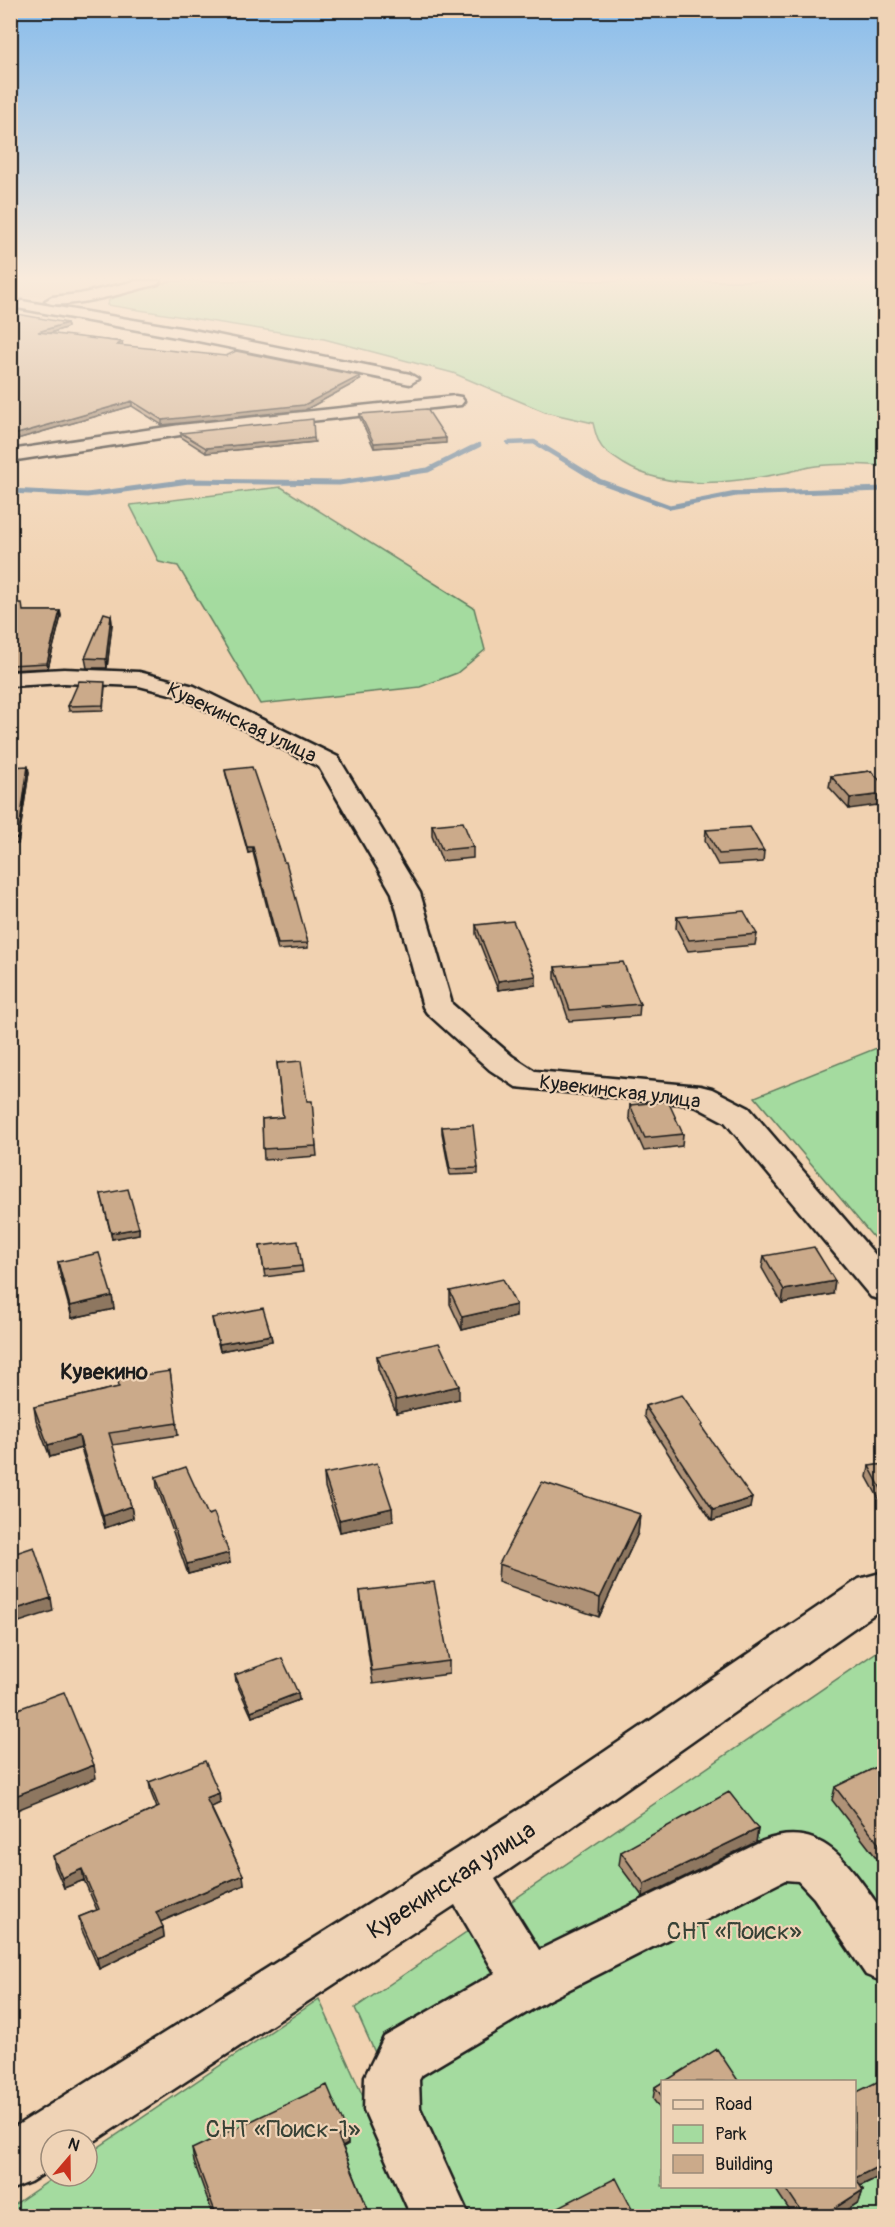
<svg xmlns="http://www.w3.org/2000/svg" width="895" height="2227" viewBox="0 0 895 2227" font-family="Pangolin,sans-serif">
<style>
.built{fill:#e2c3a2}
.green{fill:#a4db9f;stroke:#607c5e;stroke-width:1.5;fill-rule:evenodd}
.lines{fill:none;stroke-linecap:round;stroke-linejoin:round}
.stream-far1{stroke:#65839c;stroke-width:4.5}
.stream{stroke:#65839c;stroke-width:5}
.minor-casing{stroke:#1c1c1c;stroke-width:5}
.minor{fill:#efd3b6;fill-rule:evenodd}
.wall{fill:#af9277;stroke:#1c1c1c;stroke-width:1.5}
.shaded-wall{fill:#8e7761;stroke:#1c1c1c;stroke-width:1.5}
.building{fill:#cbaa8a;stroke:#1c1c1c;stroke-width:1.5}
.labels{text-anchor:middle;stroke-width:4.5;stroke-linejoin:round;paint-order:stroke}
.street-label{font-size:20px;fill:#1c1c1c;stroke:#efd3b6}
.quarter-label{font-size:22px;font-weight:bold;fill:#1c1c1c;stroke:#efd3b6}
.near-street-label{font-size:24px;fill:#1c1c1c;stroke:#efd3b6}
.near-park-label{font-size:24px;fill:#374236;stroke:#efd3b6}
</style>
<rect width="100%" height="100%" fill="#f1d2b1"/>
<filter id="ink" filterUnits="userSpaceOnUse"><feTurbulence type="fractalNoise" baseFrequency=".0167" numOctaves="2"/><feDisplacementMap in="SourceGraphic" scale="12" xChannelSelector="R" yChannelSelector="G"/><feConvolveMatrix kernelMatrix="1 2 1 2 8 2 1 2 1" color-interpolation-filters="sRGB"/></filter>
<g filter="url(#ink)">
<!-- built -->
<path class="built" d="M 11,281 L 131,281 L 76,294 L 11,299 Z"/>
<!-- green -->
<path class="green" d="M 171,281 L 406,281 L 425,284 L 440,281 L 884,281 L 884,466 C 861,464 839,463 816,466 C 807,467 798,470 789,472 C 738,482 671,493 624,464 C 602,450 599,449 593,423 L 545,412 L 453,373 L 324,339 L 107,305 L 110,299 Z
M 281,487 L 474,608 L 485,650 L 457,673 L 420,687 L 260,704 L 178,566 L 159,562 L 130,505 Z
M 884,1045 L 884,1250 L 755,1097 Z
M 884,1647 L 884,2216 L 448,2216 L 355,2008 ZM 662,2082 L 854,2082 L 854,2186 L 662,2186 Z
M 319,1999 L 417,2216 L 11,2216 L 11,2207 L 56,2176 L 87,2176 L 87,2155 Z"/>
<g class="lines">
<!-- stream-far1 -->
<path class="stream-far1" d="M 508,443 L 534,442 L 547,450
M 469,450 L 479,445"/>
<!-- stream -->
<path class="stream" d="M 545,448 L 599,481 L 670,507 L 736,494 L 884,489
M 10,491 L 87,495 L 189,481 L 339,483 L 428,470 L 472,448"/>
<!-- minor casing -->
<g class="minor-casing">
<path id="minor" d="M 136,281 L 160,281 L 158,284 C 140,289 56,313 45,301 L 52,297 L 80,294 Z
M 22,301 L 198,331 L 410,374 L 418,379 L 410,384 L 198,341 L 17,308 L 15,305 L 17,302 Z
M 455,396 L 461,397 L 464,401 L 461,405 L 180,435 L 10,461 L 10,450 L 180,425 Z
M 64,669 L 139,672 L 194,686 L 338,757 L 420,893 L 452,1004 L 512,1056 L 535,1071 L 700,1086 L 712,1089 L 749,1108 L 884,1265 L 884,1300 L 871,1297 L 725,1122 L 693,1105 L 516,1087 L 490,1070 L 427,1013 L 423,1007 L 392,893 L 319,767 L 178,696 L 139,686 L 64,683 L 10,686 L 10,672 Z
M 884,1572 L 884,1607 L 560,1835 L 495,1879 L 539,1950 L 763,1841 C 812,1823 839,1850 865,1887 C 871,1896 879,1905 883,1914 C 888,1923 884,1969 884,1982 L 866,1975 L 814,1898 L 798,1881 L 785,1880 L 548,2000 L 422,2075 L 419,2080 L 420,2108 L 469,2216 L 411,2216 L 364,2110 L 365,2076 L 384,2037 L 495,1973 L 455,1905 L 87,2146 L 87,2140 L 51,2140 L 51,2169 L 30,2182 L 10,2190 L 10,2130 L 526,1805 L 859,1579 Z"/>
</g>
<!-- minor -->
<use href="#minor" class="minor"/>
</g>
<!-- wall -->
<path class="wall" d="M 10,316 L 67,323 L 68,327 L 48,334 L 122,342 L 123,346 L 360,380 L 305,410 L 162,425 L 132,406 L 10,441 Z
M 360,414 L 446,443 L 374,448 L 360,418 Z
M 181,433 L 315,442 L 206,453 L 181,437 Z
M 10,603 L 23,611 L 60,611 L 61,616 L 48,668 L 10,670 Z
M 111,615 L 112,624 L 107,668 L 87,668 L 85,658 Z
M 105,687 L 103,710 L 69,711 L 68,706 Z
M 10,767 L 29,772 L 18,844 L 10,844 Z
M 225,770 L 284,862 L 308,943 L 308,948 L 278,950 L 253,852 L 248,853 L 226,775 Z
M 871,771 L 849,809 L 829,787 L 831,776 Z
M 432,825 L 473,847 L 473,858 L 442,861 L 432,836 Z
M 706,830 L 764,851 L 763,862 L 718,865 L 705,841 Z
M 677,917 L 757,934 L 755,945 L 688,951 L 676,928 Z
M 476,925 L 536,985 L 498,990 L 476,934 Z
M 555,967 L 640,1004 L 639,1016 L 569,1021 L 555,979 Z
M 277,1063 L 307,1101 L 316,1146 L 317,1156 L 264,1160 L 262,1119 L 283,1117 Z
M 630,1105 L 683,1134 L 682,1146 L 644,1151 L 629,1117 Z
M 442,1127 L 478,1168 L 478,1174 L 450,1175 L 442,1133 Z
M 101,1194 L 139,1228 L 139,1234 L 112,1239 Z
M 260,1246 L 302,1266 L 303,1272 L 265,1277 Z
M 764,1256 L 833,1294 L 782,1303 L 762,1268 Z
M 58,1262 L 112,1296 L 114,1309 L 72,1318 L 60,1274 Z
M 450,1291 L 516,1305 L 516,1317 L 462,1330 L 450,1304 Z
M 212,1318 L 271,1335 L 272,1341 L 220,1351 L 213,1324 Z
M 377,1356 L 459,1399 L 396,1413 L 378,1369 Z
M 170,1371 L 178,1435 L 112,1445 L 131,1506 L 133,1518 L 105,1528 L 81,1448 L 50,1457 L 36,1420 L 34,1407 L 119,1387 Z
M 645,1406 L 702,1428 L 750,1508 L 712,1521 L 644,1416 Z
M 885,1464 L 885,1510 L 867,1477 L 869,1466 Z
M 324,1474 L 393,1521 L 340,1532 L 325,1487 Z
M 156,1477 L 230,1563 L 188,1574 L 157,1487 Z
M 640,1514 L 638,1533 L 599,1617 L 498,1582 L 499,1564 Z
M 360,1591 L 449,1661 L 449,1674 L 373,1684 L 361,1604 Z
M 235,1675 L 298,1693 L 299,1700 L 252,1717 L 236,1682 Z
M 885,1763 L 885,1864 L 882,1865 L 832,1800 L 835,1787 Z
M 149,1782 L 219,1793 L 220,1803 L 211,1807 L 243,1875 L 244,1885 L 160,1922 L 163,1927 L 164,1937 L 99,1969 L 81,1928 L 79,1917 L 97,1910 L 84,1880 L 64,1888 L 55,1867 L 53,1856 L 157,1808 L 151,1793 Z
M 758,1829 L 756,1842 L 643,1897 L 619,1865 L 621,1852 Z
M 663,2082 L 663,2113 L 653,2099 L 655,2087 Z
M 347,2132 L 348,2144 L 343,2147 L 371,2217 L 214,2217 L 194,2162 L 192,2149 Z
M 885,2174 L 860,2186 L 863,2190 L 859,2202 L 836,2217 L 794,2217 L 774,2187 L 855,2187 Z"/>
<!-- shaded-wall -->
<path class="shaded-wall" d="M 67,323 L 68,327 L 38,337 L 38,332 Z
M 360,376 L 360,380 L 305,410 L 162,425 L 162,420 Z
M 132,401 L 132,406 L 10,441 L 10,436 Z
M 314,438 L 315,442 L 206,453 L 206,448 Z
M 446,438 L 446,443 L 374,448 L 374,443 Z
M 60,611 L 61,616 L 48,668 L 47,663 Z
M 111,615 L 112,624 L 107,668 L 106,659 Z
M 28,766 L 29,772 L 18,844 L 18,838 Z
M 885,794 L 885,804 L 849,809 L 850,798 Z
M 247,847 L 253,847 L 253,852 L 248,853 Z
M 536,976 L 536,985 L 498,990 L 498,981 Z
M 139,1228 L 139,1234 L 112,1239 L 111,1233 Z
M 835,1281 L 833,1294 L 782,1303 L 784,1290 Z
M 112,1296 L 114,1309 L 72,1318 L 70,1306 Z
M 516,1305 L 516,1317 L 462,1330 L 462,1317 Z
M 271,1335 L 272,1341 L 220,1351 L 219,1344 Z
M 459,1386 L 459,1399 L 396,1413 L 396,1400 Z
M 79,1436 L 81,1448 L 50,1457 L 48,1445 Z
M 752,1498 L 750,1508 L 712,1521 L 713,1510 Z
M 131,1506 L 133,1518 L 105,1528 L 103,1516 Z
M 392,1508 L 393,1521 L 340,1532 L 339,1520 Z
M 640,1514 L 638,1533 L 599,1617 L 600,1598 Z
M 229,1553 L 230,1563 L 188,1574 L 187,1564 Z
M 51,1598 L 53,1611 L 10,1625 L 10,1611 Z
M 298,1693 L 299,1700 L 252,1717 L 251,1711 Z
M 94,1765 L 96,1778 L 12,1812 L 10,1805 L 10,1798 Z
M 219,1793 L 220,1803 L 208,1809 L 206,1798 Z
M 758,1829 L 756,1842 L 643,1897 L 644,1884 Z
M 885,1854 L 885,1864 L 882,1865 Z
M 82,1869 L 84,1880 L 64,1888 L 62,1878 Z
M 243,1875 L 244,1885 L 158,1923 L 156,1912 Z
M 163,1927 L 164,1937 L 99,1969 L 97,1958 Z
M 347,2132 L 348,2144 L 339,2149 L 338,2136 Z
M 885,2163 L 885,2174 L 851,2190 L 855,2178 Z
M 863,2190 L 859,2202 L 836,2217 L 821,2217 Z"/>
<!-- building -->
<path class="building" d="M 17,314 L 67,323 L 38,332 L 122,342 L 117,345 L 226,356 L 236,351 L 360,376 L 304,405 L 162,420 L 132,401 L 10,436 L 10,316 Z
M 427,409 L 446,438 L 374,443 L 360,414 Z
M 313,419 L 314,438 L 206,448 L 181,433 Z
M 10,603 L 22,603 L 23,611 L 60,611 L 47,663 L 10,665 Z
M 104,613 L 111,615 L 106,659 L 85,658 Z
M 79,681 L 105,682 L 103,705 L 68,706 Z
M 28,766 L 18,838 L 10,839 L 10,767 Z
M 252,767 L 284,862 L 286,862 L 308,943 L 278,944 L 253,847 L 247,847 L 225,770 Z
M 871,771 L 885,786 L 885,794 L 850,798 L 831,776 Z
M 463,822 L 473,847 L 442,850 L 432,825 Z
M 750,827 L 764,851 L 719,854 L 706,830 Z
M 744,911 L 757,934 L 689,940 L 677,917 Z
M 513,921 L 536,976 L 498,981 L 476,925 Z
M 623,962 L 640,1004 L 570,1010 L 555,967 Z
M 301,1061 L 307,1101 L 312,1101 L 316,1146 L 263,1149 L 262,1119 L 283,1117 L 277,1063 Z
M 668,1101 L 683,1134 L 645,1138 L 630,1105 Z
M 473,1125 L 478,1168 L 450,1169 L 442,1127 Z
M 128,1189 L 139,1228 L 111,1233 L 101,1194 Z
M 298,1241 L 302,1266 L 264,1270 L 260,1246 Z
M 814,1247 L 835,1281 L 784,1290 L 764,1256 Z
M 99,1253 L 112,1296 L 70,1306 L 58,1262 Z
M 503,1279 L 516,1305 L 462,1317 L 450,1291 Z
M 263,1308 L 271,1335 L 219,1344 L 212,1318 Z
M 439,1343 L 459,1386 L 396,1400 L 377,1356 Z
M 170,1371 L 177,1423 L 109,1433 L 131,1506 L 103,1516 L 79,1436 L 48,1445 L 34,1407 L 119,1387 L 118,1379 Z
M 682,1395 L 703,1425 L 701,1426 L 752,1498 L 713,1510 L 645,1406 Z
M 377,1463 L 392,1508 L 339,1520 L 324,1474 Z
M 885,1464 L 885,1496 L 869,1466 Z
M 186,1467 L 208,1515 L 214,1513 L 229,1553 L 187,1564 L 156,1477 Z
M 542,1482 L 640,1514 L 600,1598 L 499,1564 Z
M 34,1547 L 51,1598 L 10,1611 L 10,1555 Z
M 434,1582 L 449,1661 L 372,1671 L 360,1591 Z
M 282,1658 L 298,1693 L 251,1711 L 235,1675 Z
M 64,1692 L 94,1765 L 10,1798 L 10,1712 Z
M 205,1761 L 219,1793 L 206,1798 L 243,1875 L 156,1912 L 163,1927 L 97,1958 L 79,1917 L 99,1909 L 82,1869 L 62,1878 L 53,1856 L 159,1807 L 149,1782 Z
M 885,1763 L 885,1852 L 835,1787 Z
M 729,1792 L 758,1829 L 644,1884 L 621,1852 Z
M 717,2049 L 739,2082 L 664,2082 Z
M 885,2078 L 885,2163 L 855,2178 L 863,2190 L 821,2217 L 805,2217 L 785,2187 L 855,2187 L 855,2093 Z
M 663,2082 L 663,2098 L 655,2087 Z
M 327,2085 L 347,2132 L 338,2136 L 371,2217 L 217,2217 L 192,2149 Z
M 616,2178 L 636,2217 L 549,2217 L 547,2213 Z"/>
</g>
<!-- sky -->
<linearGradient id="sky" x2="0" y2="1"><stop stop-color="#87bcec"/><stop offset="0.47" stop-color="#f9ebdc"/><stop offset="1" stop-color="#f9ebdc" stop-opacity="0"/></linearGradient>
<rect width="895" height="592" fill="url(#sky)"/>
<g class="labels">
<!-- street labels -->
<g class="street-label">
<text transform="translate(242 722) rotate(25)" y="7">Кувекинская улица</text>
<text transform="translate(620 1091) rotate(7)" y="7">Кувекинская улица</text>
</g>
<!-- quarter labels -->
<g class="quarter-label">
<text x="104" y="1379">Кувекино</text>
</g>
<!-- near-street labels -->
<g class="near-street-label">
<text transform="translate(451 1880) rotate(-33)" y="8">Кувекинская улица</text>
</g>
<!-- near-park labels -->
<g class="near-park-label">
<text x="734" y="1939">СНТ «Поиск»</text>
<text x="283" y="2137">СНТ «Поиск-1»</text>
</g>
</g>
<!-- margin -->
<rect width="895" height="2227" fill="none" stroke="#efd3b6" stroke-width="36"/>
<rect x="18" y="18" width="859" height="2191" fill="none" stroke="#1c1c1c" stroke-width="2" filter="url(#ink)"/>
<!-- legend -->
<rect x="661" y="2080" width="195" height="108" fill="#efd3b6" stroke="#9b8a78" stroke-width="1.5"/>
<rect x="673" y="2100" width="30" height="9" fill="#efd3b6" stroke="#9b8a78" stroke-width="1.5"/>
<text x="715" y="2110" font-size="18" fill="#1c1c1c">Road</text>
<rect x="673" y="2125" width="30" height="18" fill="#a4db9f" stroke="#9b8a78" stroke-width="1.5"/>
<text x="715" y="2140" font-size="18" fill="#1c1c1c">Park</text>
<rect x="673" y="2155" width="30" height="18" fill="#cbaa8a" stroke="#9b8a78" stroke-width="1.5"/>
<text x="715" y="2170" font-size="18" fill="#1c1c1c">Building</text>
<!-- north arrow -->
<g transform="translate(69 2158) rotate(20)"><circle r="28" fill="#efd3b6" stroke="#9b8a78" stroke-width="1.5"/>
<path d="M0-4.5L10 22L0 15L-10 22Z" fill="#c8321e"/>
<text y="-9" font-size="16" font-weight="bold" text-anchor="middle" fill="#1c1c1c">N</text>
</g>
</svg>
